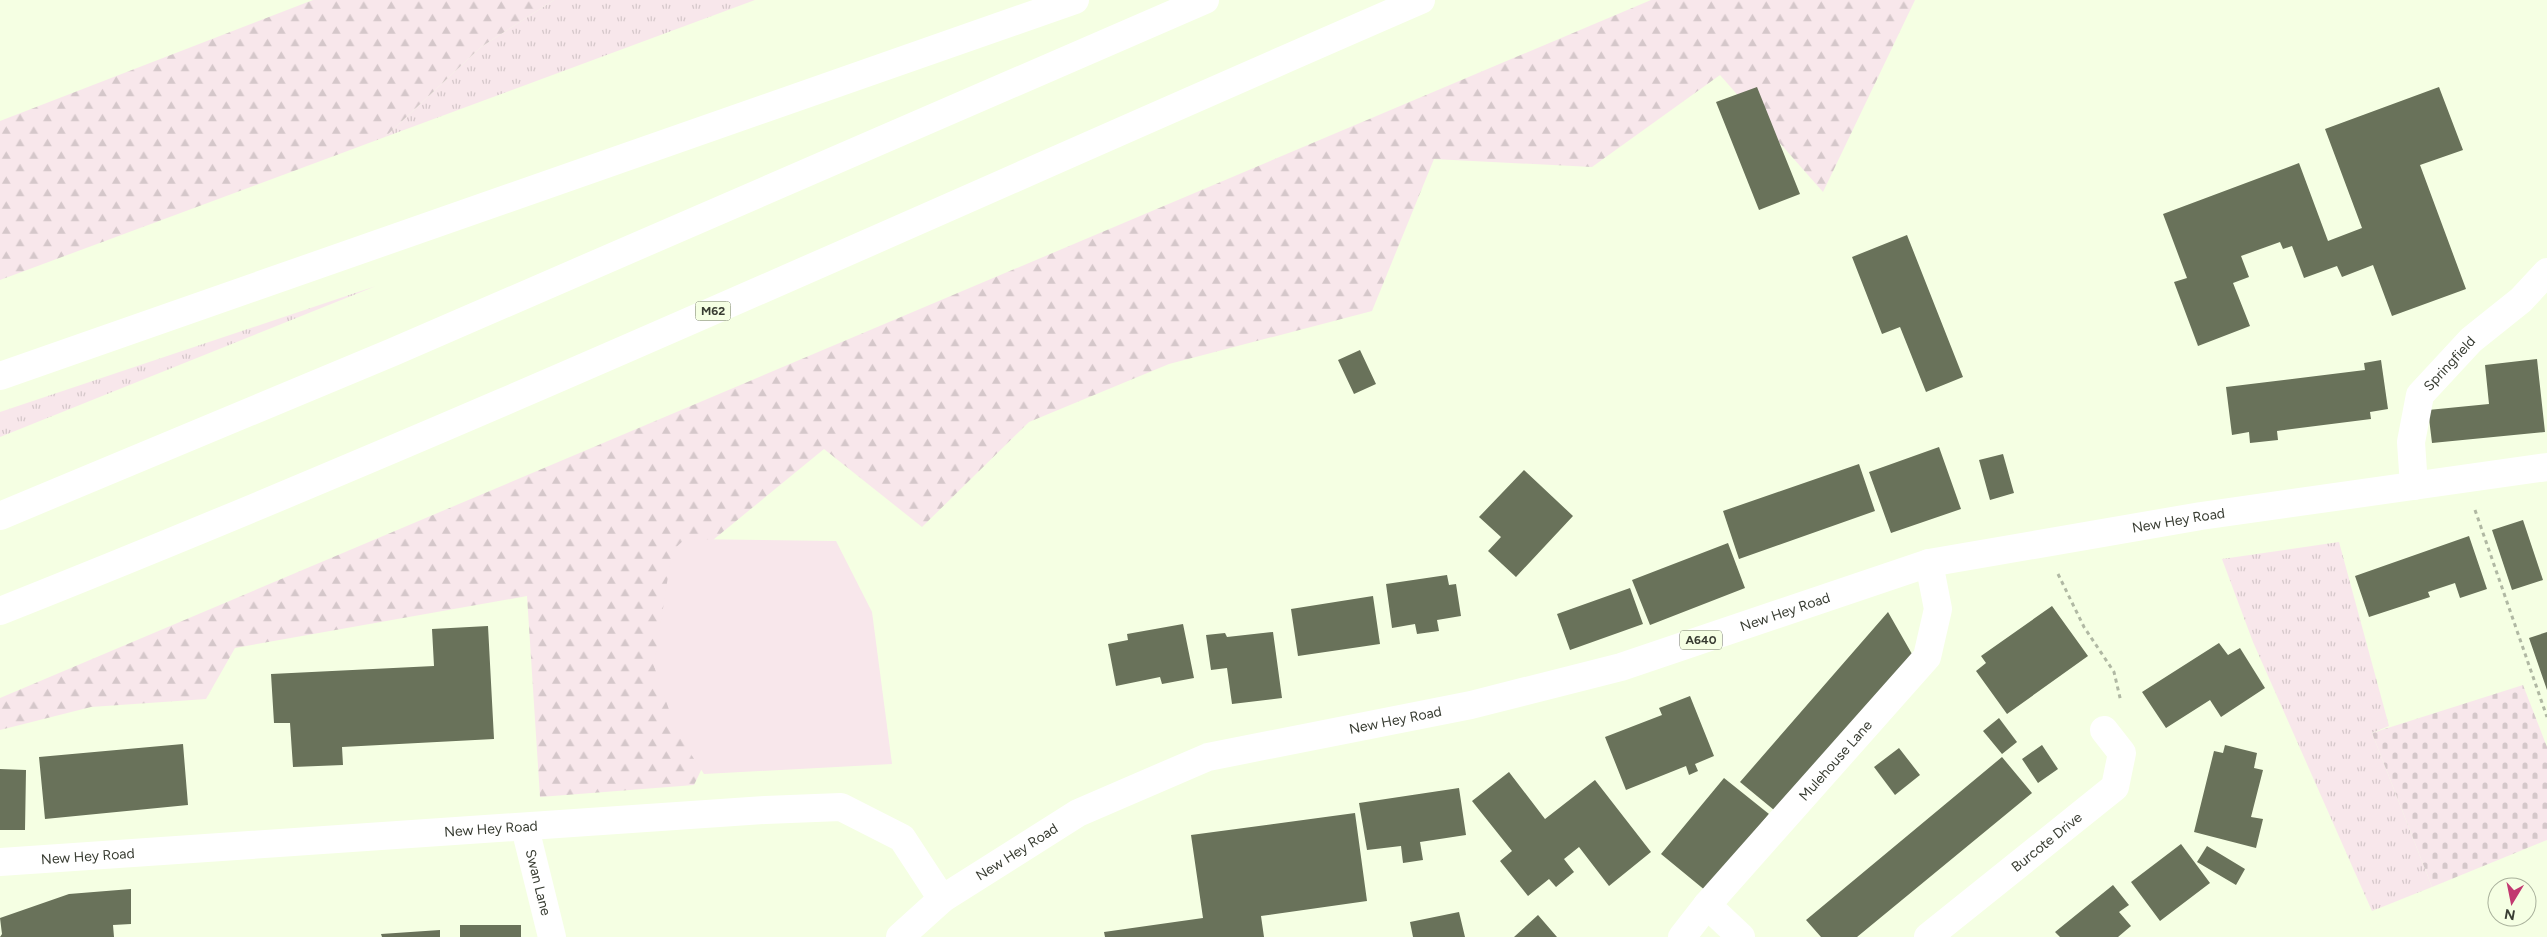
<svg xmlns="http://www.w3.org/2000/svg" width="2547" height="937" viewBox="0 0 2547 937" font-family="Figtree,sans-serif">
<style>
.grass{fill:url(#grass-tufts)}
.forest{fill:url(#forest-firs)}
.cemetery{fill:url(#cemetery-stones)}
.park{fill:#f8e7eb}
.building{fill:#69725a}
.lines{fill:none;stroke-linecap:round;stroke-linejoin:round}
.path{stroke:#b0b8a3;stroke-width:3;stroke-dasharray:4 4;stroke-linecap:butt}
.minor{stroke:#fff;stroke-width:28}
.primary{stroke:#fff;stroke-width:28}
.motorway{stroke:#fff;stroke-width:28}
.labels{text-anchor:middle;stroke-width:5;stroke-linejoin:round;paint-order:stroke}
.shield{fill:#f5ffe3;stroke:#717667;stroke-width:1}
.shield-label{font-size:12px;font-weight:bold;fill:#383c32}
.street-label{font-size:14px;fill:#383c32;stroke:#f5ffe3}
</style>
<defs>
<pattern id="grass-tufts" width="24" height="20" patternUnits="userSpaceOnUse" patternTransform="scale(1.25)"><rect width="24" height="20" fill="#f8e7eb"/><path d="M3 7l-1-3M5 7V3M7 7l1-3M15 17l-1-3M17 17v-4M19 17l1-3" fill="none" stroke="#d5c7ca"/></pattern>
<pattern id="forest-firs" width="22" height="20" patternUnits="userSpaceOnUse" patternTransform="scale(1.25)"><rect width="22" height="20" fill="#f8e7eb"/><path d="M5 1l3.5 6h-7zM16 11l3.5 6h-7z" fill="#d5c7ca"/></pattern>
<pattern id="cemetery-stones" width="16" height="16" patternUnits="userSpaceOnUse" patternTransform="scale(1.25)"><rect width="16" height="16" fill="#f8e7eb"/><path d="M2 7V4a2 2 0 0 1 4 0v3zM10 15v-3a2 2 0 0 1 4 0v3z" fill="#d5c7ca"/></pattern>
</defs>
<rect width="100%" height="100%" fill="#f5ffe3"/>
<!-- grass -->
<path class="grass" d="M 554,0 L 755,0 L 385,137 L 481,47 Z
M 376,286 L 0,437 L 0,412 Z
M 2339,542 L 2389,726 L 2372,733 L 2432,887 L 2372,911 L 2253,642 L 2222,559 Z"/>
<!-- forest -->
<path class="forest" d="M 313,0 L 554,0 L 481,47 L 385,137 L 0,280 L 0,121 Z
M 1651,0 L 1915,0 L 1823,192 L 1720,75 L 1592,167 L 1434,159 L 1372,311 L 1169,364 L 1029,422 L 922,527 L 824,449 L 680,567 L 704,764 L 694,785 L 540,797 L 527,596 L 235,648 L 206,699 L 91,707 L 0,730 L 0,698 Z"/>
<!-- cemetery -->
<path class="cemetery" d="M 2523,685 L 2547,747 L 2547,840 L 2432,887 L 2372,733 Z"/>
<!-- park -->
<path class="park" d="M 685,539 L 836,541 L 872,612 L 892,764 L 704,774 L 677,733 L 654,666 L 672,551 Z"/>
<!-- building -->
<path class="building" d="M 1757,87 L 1800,194 L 1759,210 L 1716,102 Z
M 2439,87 L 2463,150 L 2420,165 L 2466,289 L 2392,316 L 2373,265 L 2342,277 L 2337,266 L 2304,278 L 2292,246 L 2283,249 L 2280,242 L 2241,256 L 2249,277 L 2233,283 L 2250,326 L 2198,346 L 2174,282 L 2187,278 L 2163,214 L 2299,163 L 2328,241 L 2362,228 L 2325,129 Z
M 1907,235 L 1963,377 L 1926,392 L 1900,327 L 1882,334 L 1852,257 Z
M 1360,350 L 1376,384 L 1354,394 L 1338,360 Z
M 2537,359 L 2545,432 L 2432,443 L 2428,410 L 2489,404 L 2485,365 Z
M 2381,360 L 2388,409 L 2370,412 L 2371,419 L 2277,431 L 2278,440 L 2250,443 L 2249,432 L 2232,435 L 2226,387 L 2365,370 L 2364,363 Z
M 1939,447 L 1961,509 L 1891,533 L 1869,472 Z
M 2003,454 L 2014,493 L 1990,500 L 1979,460 Z
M 1859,464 L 1875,511 L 1739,559 L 1723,511 Z
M 1524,470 L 1573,516 L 1516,577 L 1488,551 L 1501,537 L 1479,517 Z
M 2523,520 L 2543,580 L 2512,590 L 2492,530 Z
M 2469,536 L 2487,589 L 2460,598 L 2455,583 L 2428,592 L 2430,597 L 2369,617 L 2355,576 Z
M 1728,543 L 1745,588 L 1650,625 L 1632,580 Z
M 1447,575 L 1449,585 L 1456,584 L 1461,616 L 1437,620 L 1439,631 L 1417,634 L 1415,624 L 1392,628 L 1386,584 Z
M 1630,588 L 1643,624 L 1570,650 L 1557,614 Z
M 1373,596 L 1380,644 L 1298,656 L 1291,609 Z
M 2052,606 L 2088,656 L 2007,714 L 1976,671 L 1986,663 L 1981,656 Z
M 1888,612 L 1912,654 L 1774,810 L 1740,782 Z
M 1183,624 L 1194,678 L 1162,684 L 1160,677 L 1116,686 L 1108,644 L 1128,640 L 1127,634 Z
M 488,626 L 494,739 L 342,747 L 343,765 L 293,767 L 290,723 L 274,723 L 271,674 L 434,666 L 432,629 Z
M 1273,632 L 1282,698 L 1232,704 L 1227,668 L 1211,670 L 1206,635 L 1225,633 L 1227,637 Z
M 2547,632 L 2547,690 L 2529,638 Z
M 2219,643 L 2228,655 L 2240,648 L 2265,688 L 2221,717 L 2210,700 L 2166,728 L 2142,692 Z
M 1690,696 L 1714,756 L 1695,764 L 1698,771 L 1689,775 L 1686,766 L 1626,790 L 1605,737 L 1662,715 L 1659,708 Z
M 1999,718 L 2017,742 L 2002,754 L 1983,731 Z
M 183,744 L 188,805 L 45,819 L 39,757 Z
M 2042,745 L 2058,769 L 2038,783 L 2022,759 Z
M 2225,745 L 2257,753 L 2254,768 L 2263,770 L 2251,817 L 2263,819 L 2256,848 L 2194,832 L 2214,751 L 2223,753 Z
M 1899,748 L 1920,775 L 1895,795 L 1874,767 Z
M 2002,757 L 2032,793 L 1857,937 L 1821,937 L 1806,920 Z
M 0,769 L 26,770 L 25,830 L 0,830 Z
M 1509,772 L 1545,819 L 1595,780 L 1651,852 L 1609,886 L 1579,847 L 1564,859 L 1574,872 L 1556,887 L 1549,879 L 1528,896 L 1500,861 L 1512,851 L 1472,801 Z
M 1724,778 L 1769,814 L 1706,891 L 1661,854 Z
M 1459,788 L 1466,835 L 1420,842 L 1423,860 L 1403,863 L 1401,846 L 1367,850 L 1359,803 Z
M 1355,813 L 1367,901 L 1261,916 L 1264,937 L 1105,937 L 1104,932 L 1203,918 L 1191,835 Z
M 2181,844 L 2210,883 L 2160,921 L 2131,882 Z
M 2207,846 L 2245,869 L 2236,885 L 2197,862 Z
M 2113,885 L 2129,905 L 2119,912 L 2131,926 L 2118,937 L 2060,937 L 2055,932 Z
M 131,889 L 131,924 L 113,925 L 114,937 L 0,937 L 2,934 L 0,918 L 69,894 Z
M 1459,912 L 1465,937 L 1413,937 L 1410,922 Z
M 1538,915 L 1557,937 L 1514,937 Z
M 460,925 L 521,925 L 521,937 L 460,937 Z
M 440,930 L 440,937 L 382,937 L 381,934 Z"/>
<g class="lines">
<!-- path -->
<path class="path" d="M 2475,510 L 2547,717
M 2058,574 L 2084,627 L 2114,672 L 2121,702"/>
<!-- minor -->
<g class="minor">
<path id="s1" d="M 2414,486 L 2411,442 L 2420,395 L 2471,340 L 2521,300 L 2547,272"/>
<path id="s2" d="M 525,828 L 552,937"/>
<path id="s3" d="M 0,862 L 765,810 L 841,807 L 902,838 L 942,899"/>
<path d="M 1707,905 L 1741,937"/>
<path id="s4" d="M 1682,937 L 1707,905 L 1927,657 L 1938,609 L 1929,563"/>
<path id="s5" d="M 1928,937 L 2115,787 L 2122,753 L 2104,730"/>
</g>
<!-- primary -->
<path class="primary" id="s6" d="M 900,937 L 942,899 L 1078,813 L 1208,757 L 1471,705 L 1621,667 L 1929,563 L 2201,516 L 2547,467"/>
<!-- motorway -->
<path class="motorway" d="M 0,376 L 1075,0
M 0,516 L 393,352 L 1205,0
M 0,611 C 479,421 948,205 1421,0"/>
</g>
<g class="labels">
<!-- shield labels -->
<g class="shield">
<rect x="695.5" y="301.5" width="35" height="19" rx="4"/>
<rect x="1680" y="630.5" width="42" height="19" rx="4"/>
</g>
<g class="shield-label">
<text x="713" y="315">M62</text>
<text x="1701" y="644">A640</text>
</g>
<!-- street labels -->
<g class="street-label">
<text dy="5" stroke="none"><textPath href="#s1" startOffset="135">Springfield</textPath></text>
<text dy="5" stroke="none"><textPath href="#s6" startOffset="1360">New Hey Road</textPath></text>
<text dy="5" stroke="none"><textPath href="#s6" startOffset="955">New Hey Road</textPath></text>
<text dy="5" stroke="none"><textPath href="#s6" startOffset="550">New Hey Road</textPath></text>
<text dy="5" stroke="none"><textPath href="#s4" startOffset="234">Mulehouse Lane</textPath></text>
<text dy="5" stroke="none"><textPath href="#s3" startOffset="492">New Hey Road</textPath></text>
<text dy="5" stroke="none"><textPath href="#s5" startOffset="152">Burcote Drive</textPath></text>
<text dy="5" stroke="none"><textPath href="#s6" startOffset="145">New Hey Road</textPath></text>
<text dy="5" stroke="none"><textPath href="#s3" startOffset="88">New Hey Road</textPath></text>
<text dy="5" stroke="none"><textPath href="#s2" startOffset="56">Swan Lane</textPath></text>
</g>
</g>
<!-- north arrow -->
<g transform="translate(2512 902) rotate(190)"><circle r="24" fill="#f5ffe3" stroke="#a9b19c"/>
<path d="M0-4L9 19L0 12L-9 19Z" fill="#c23870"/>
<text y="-8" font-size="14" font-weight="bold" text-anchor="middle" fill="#383c32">N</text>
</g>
</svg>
